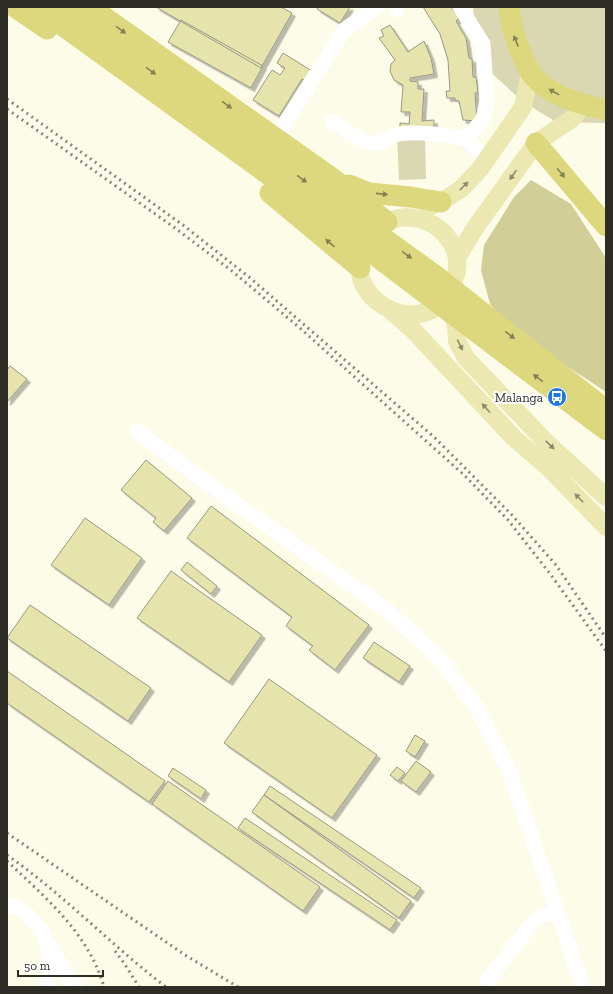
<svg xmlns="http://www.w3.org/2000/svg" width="613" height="994" viewBox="0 0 613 994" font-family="'Zilla Slab',serif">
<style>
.green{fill:#d9d8b3}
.forest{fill:#d1ce98}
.building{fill:#e6e4ad;stroke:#989885;filter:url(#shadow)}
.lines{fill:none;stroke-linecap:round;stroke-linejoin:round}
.minor{stroke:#fff;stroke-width:15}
.major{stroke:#ebe8b1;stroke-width:18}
.highway{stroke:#ddd87d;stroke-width:21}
.rail{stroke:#88877a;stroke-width:3;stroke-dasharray:2 4;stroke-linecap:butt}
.oneway{fill:#858251}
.oneway2{fill:#8c8a6b}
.labels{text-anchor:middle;stroke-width:4;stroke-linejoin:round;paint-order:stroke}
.poi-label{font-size:13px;fill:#2d2c25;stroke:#fff;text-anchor:end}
</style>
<defs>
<filter id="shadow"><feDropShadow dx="3.5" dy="3.5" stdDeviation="0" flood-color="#0004"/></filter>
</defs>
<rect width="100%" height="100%" fill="#fdfce8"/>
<!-- green -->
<path class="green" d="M 473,7 L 606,7 L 606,123 L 556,122 L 522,101 L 485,67 L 476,47 Z
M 397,136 L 425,136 L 426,179 L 399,180 Z"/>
<!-- forest -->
<path class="forest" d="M 531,180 L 571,204 L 606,258 L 606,392 L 515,332 L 490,304 L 481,270 L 484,245 L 514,197 Z"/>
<!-- building -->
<path class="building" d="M 156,7 L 281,7 L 292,13 L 261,68 Z
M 318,7 L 350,7 L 340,23 L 317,9 Z
M 423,7 L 451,7 L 459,18 L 456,21 L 466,38 L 469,58 L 472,59 L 473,77 L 476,77 L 478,93 L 475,93 L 477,121 L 463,120 L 459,101 L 455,100 L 455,98 L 447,98 L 446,91 L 450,91 L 448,60 L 440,34 Z
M 181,20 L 263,66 L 251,88 L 168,42 Z
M 390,25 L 408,52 L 424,41 L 431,58 L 434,74 L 410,78 L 410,81 L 418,82 L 418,89 L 424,89 L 422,121 L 434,120 L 434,132 L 400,133 L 400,123 L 409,124 L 410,112 L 401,112 L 403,85 L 394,80 L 390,71 L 391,64 L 395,60 L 379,38 L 384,36 L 381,30 Z
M 283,53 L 312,71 L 306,81 L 302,79 L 279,116 L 253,100 L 272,70 L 280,75 L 285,68 L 277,63 Z
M 10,366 L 27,379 L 7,402 L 7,370 Z
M 146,460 L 192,498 L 164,531 L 153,522 L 156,518 L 121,490 Z
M 211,506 L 369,625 L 335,670 L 309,650 L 313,646 L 286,626 L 292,617 L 187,538 Z
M 85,518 L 142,558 L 109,605 L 51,565 Z
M 187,562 L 217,586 L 211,594 L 181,570 Z
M 171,571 L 262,635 L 229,682 L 137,618 Z
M 30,605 L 151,688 L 128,721 L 7,638 Z
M 374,642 L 410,666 L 399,682 L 363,658 Z
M 7,671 L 165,781 L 149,802 L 7,703 Z
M 269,679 L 377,755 L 332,818 L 224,743 Z
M 415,735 L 425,741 L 415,757 L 406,751 Z
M 416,761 L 431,772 L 416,792 L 401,781 Z
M 397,767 L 405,773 L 398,781 L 390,775 Z
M 173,768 L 206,790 L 201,799 L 168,776 Z
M 168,781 L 320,887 L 303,911 L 152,804 Z
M 270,786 L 421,888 L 414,898 L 264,795 Z
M 264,795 L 411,901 L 399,918 L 252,812 Z
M 245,818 L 397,920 L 390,930 L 238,828 Z"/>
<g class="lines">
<!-- minor -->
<path class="minor" d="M 460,7 L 483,44 L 487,101 L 483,119 L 466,139 L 486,159
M 397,10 L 398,7
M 332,121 C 344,129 357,140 372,143 C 380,145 388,137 395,135 C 411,130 449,135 466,139
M 275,139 L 344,30 L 377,7
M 137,431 L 203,480 L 387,610 L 438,657 L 475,705 L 510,773 L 583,987
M 7,904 C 43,916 57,952 46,987
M 51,947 L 67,977 L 77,987
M 487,981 L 535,920 L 540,916 L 556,911"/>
<!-- major -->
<path class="major" d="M 428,207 L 441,202 L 461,189 L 480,169 L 523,107 L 530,73
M 405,217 C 411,218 418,218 423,220 C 447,228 465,255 454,280 C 452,284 451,289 448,294 C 418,343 335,295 366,243 C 371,234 378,226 388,222 C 393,219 400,218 405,217 Z
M 458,256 L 475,228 L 536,143 L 573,118 L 583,105
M 451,305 L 456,327 L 457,341 L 466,358 L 547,443 L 606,497
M 390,310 L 413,330 L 514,438 L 550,469 L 606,527"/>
<!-- highway -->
<path class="highway" d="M 15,7 L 47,29
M 37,7 L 261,169 L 606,430
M 63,7 L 436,276 L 606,410
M 90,7 L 332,178 L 387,222
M 509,7 C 511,24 514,38 522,54 C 524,60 527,68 531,73 C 548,96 580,104 606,110
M 536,143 L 606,226
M 349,185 L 369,193 L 410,197 L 441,202
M 270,193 L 360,268"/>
<!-- rail -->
<path class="rail" d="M 7,99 L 183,225 L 249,277 L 434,437 L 512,515 L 556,565 L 606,638
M 7,109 L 175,228 L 232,271 L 301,329 L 464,475 L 508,520 L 551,575 L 606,651
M 7,833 L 185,955 L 238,987
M 7,855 C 63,894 111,945 166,987
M 7,861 C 46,898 89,934 104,987
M 115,951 L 124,963 L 139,987"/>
</g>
<!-- one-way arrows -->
<defs><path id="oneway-solid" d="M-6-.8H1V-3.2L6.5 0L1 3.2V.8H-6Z"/></defs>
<g class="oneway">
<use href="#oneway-solid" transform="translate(121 30) rotate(36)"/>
<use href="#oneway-solid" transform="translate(516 41) rotate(-111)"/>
<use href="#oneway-solid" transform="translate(151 71) rotate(36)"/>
<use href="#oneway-solid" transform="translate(554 92) rotate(-151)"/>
<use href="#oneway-solid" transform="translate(227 105) rotate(36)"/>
<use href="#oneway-solid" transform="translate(561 173) rotate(50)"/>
<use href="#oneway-solid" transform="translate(302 179) rotate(36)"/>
<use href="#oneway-solid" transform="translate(382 194) rotate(6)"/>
<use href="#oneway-solid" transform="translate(330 243) rotate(-140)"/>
<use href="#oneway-solid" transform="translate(407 255) rotate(36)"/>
<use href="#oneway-solid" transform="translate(510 335) rotate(38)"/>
<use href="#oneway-solid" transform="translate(538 378) rotate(-143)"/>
</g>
<g class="oneway2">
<use href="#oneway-solid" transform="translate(513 175) rotate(125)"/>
<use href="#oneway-solid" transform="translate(464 186) rotate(-45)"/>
<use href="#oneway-solid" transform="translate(460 345) rotate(64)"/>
<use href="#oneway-solid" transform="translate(486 408) rotate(-132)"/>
<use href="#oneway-solid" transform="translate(550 445) rotate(43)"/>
<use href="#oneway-solid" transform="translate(579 498) rotate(-134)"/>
</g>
<!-- icons -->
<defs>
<g id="bus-disc" transform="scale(1)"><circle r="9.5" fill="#1d78e1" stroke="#fff"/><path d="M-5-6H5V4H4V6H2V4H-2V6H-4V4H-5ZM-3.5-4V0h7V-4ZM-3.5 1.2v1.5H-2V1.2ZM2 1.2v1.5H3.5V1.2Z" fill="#fff"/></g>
</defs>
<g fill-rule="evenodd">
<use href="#bus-disc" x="557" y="397"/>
</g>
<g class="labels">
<!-- poi labels -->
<g class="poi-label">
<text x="543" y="402">Malanga</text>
</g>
</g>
<!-- border -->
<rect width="613" height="994" fill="none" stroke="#2d2c25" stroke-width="16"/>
<!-- scale -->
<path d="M18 970v6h85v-6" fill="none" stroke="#2d2c25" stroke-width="2"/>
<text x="24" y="970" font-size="12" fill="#2d2c25" stroke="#ffffff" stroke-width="3" paint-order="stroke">50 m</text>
</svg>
